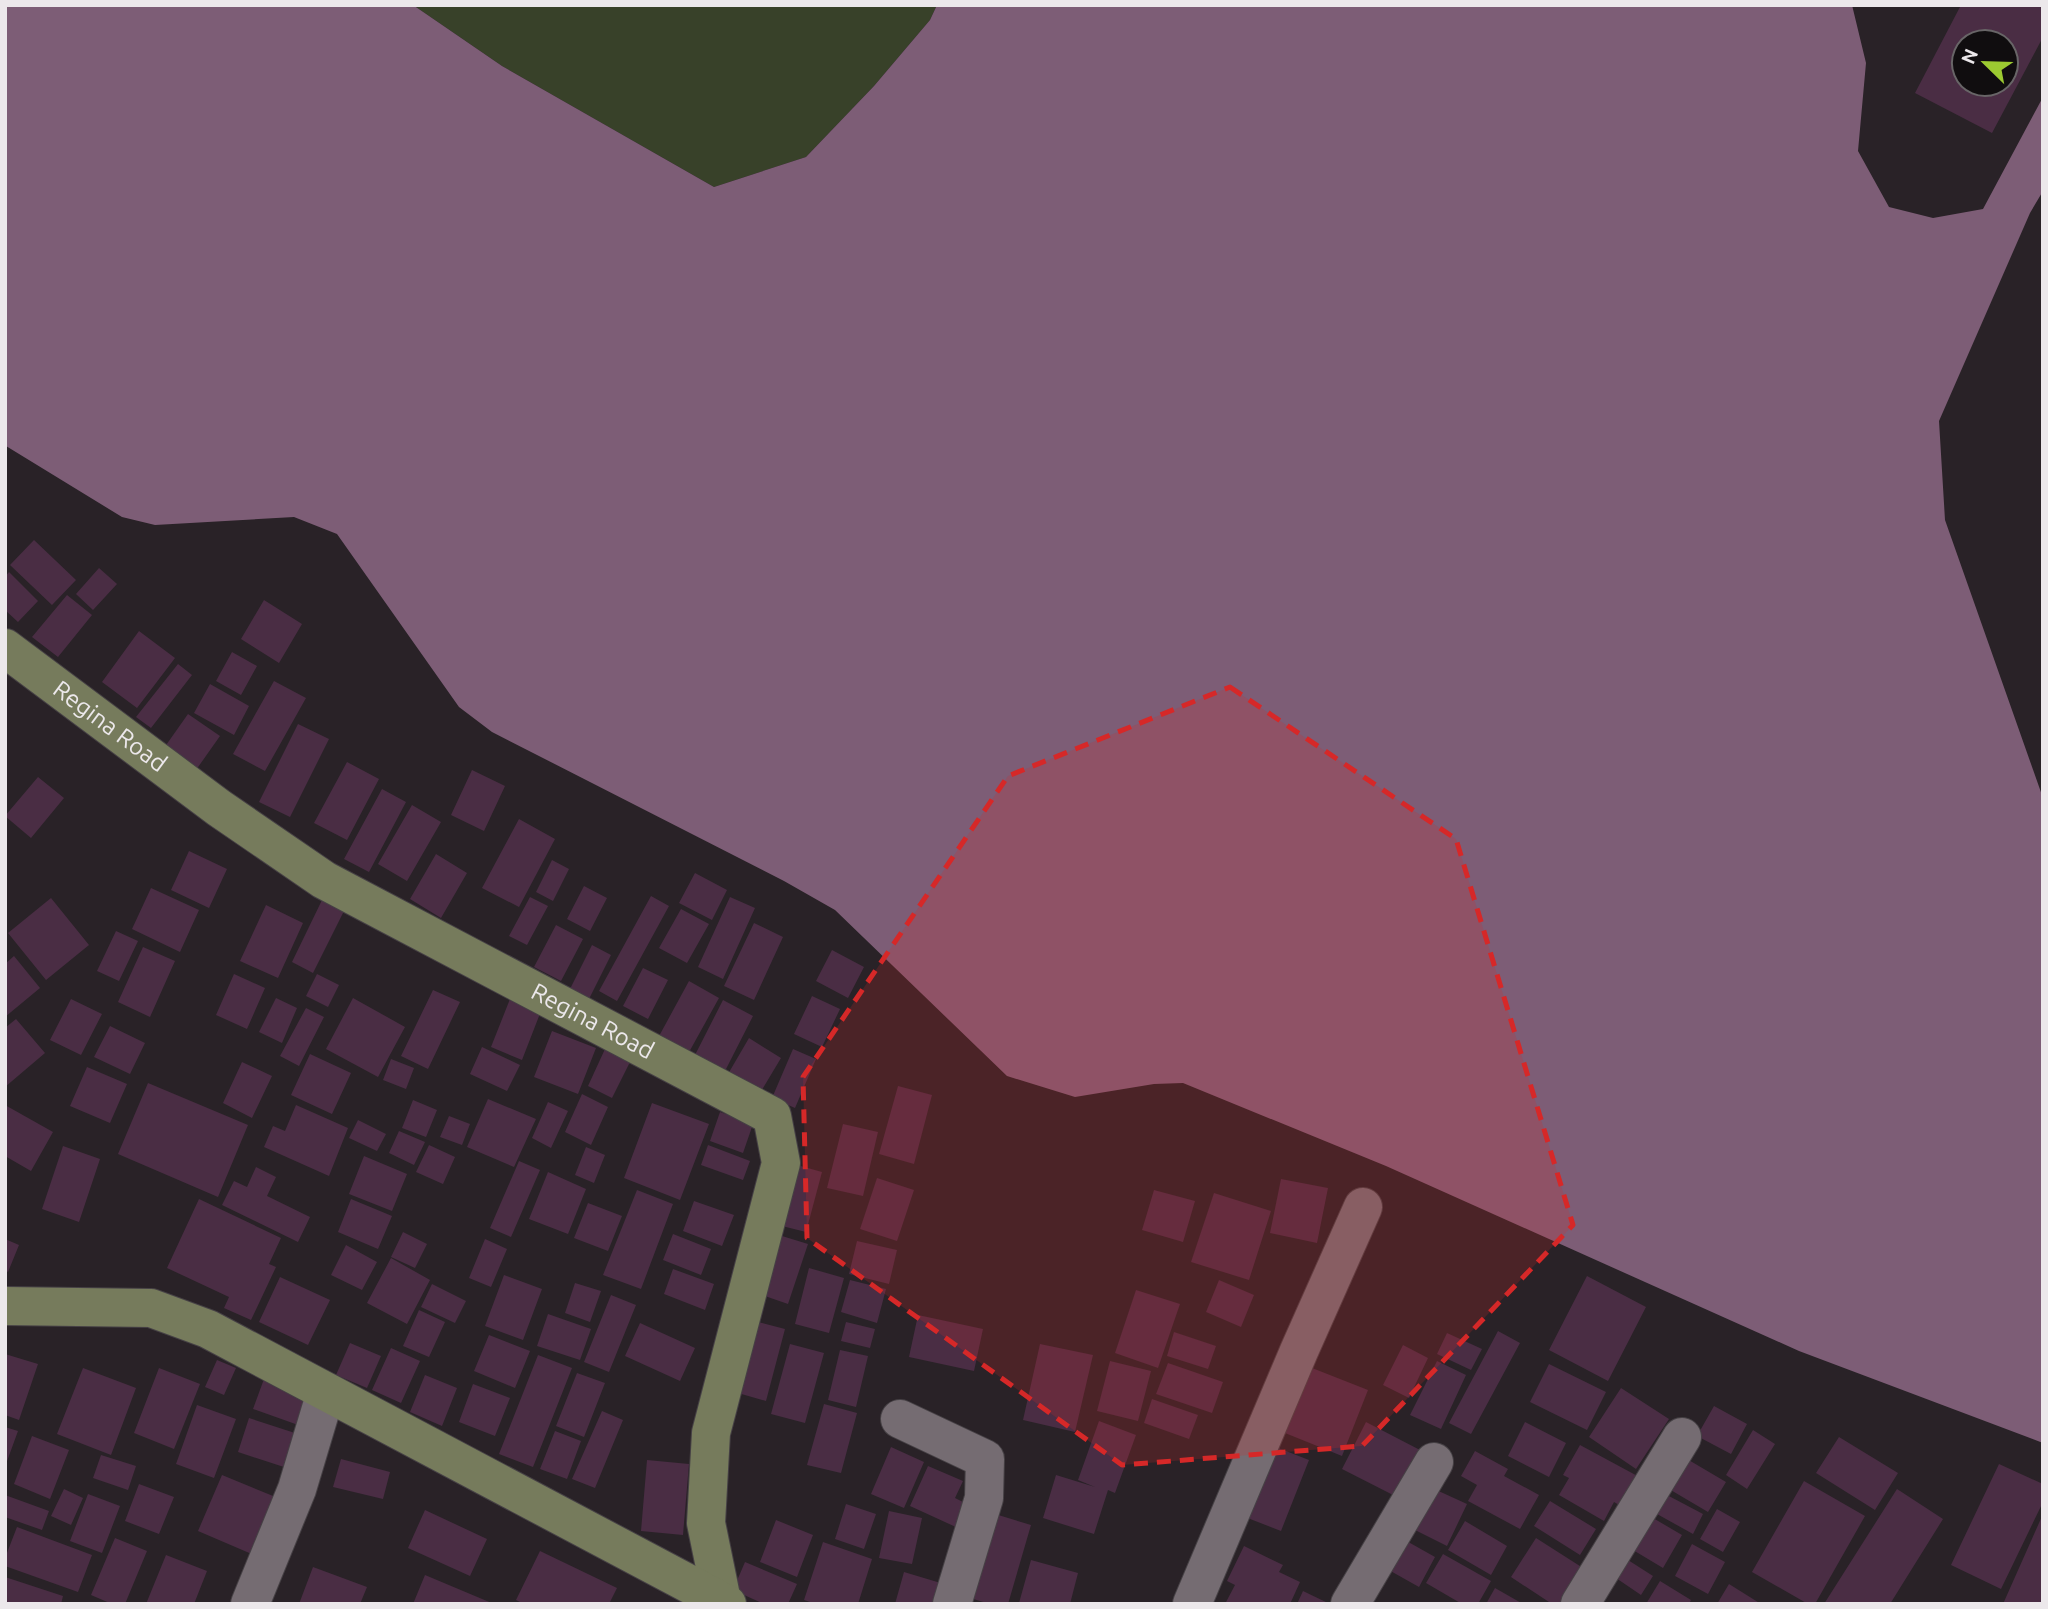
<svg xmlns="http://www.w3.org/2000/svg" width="2048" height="1609" viewBox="0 0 2048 1609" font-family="Ubuntu,sans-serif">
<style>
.green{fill:#384129}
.water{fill:#7d5d76}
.building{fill:#4a2d44;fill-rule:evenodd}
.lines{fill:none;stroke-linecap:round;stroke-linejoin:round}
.street-casing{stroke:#464145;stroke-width:40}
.secondary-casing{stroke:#464145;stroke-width:40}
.street{stroke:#756c72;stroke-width:38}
.secondary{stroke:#767b5c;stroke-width:38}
.marked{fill:#d62828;fill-opacity:0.2;stroke:#d62828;stroke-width:5;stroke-dasharray:14 9;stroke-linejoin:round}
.labels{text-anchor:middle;stroke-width:6;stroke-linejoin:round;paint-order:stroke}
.street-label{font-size:24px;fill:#ece8eb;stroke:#100d0f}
</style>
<rect width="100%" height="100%" fill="#292227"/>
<!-- green -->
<path class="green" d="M 413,5 L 937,5 L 930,20 L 874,86 L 806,157 L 714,187 L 502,66 Z"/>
<!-- water -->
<path class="water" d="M 5,5 L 413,5 L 502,66 L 714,187 L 806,157 L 874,86 L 930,20 L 937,5 L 1852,5 L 1866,63 L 1858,151 L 1889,207 L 1933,218 L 1983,209 L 2043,97 L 2043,191 L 2030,213 L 1939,421 L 1945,520 L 2043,798 L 2043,1443 L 1799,1351 L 1386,1166 L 1183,1083 L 1154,1084 L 1075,1097 L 1007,1076 L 835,910 L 784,881 L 492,732 L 459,707 L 337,534 L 294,517 L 155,525 L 122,517 L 6,446 Z"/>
<!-- building -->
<path class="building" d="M 1961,5 L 2043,5 L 2043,37 L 1992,133 L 1915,93 ZM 1964,42 L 2006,42 L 2006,84 L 1964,84 Z
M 34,540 L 76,580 L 52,605 L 10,565 Z
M 99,568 L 117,584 L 93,610 L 76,594 Z
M 9,572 L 38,601 L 18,622 L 5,610 L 5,577 Z
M 67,595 L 92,615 L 58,657 L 32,637 Z
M 264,600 L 302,624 L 279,663 L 241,639 Z
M 139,631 L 175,658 L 137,708 L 102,682 Z
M 232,652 L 257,666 L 241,695 L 216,681 Z
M 178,664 L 192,675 L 151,728 L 136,717 Z
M 274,681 L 306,698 L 265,771 L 233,754 Z
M 210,684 L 249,706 L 234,735 L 194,713 Z
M 188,714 L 220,736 L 196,770 L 164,748 Z
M 298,724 L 329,739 L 290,817 L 259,802 Z
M 347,762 L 379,779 L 347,840 L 314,823 Z
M 472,770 L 505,786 L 484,831 L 451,815 Z
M 38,777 L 64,798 L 31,838 L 5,816 Z
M 382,789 L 406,802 L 369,872 L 344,859 Z
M 412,805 L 441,822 L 407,881 L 378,864 Z
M 519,819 L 555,839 L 519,907 L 482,888 Z
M 189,851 L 227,869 L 209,908 L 171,890 Z
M 436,854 L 467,873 L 441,918 L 410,899 Z
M 552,860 L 569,869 L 553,901 L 536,892 Z
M 695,873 L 727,890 L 712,920 L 679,903 Z
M 584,886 L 607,898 L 590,931 L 567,919 Z
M 151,888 L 199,910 L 180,952 L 132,929 Z
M 651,896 L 669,906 L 617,1001 L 599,991 Z
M 530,897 L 548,906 L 527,945 L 509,936 Z
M 730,897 L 755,908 L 723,979 L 698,967 Z
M 51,898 L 89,945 L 46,980 L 8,933 Z
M 323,898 L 345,909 L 313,973 L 292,962 Z
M 266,905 L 303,923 L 278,978 L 240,961 Z
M 681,909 L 709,924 L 687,963 L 659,948 Z
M 754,923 L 783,937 L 754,1000 L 724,986 Z
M 556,925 L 583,939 L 561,981 L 534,967 Z
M 116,931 L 138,941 L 119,981 L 97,971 Z
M 592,945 L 611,955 L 589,999 L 570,989 Z
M 143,947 L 175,961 L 150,1017 L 118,1002 Z
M 832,950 L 864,967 L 848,998 L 816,981 Z
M 14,956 L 40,988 L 5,1017 L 5,964 Z
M 643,968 L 668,980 L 648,1019 L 623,1006 Z
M 234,974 L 265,988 L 247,1029 L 216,1015 Z
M 317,974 L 339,985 L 328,1007 L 306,996 Z
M 689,981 L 719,998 L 688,1054 L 658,1038 Z
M 433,990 L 460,1002 L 428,1069 L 401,1056 Z
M 812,996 L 840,1009 L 822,1047 L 794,1034 Z
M 276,998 L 297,1008 L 282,1043 L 259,1032 Z
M 353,998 L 405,1027 L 378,1077 L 326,1049 Z
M 71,999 L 102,1014 L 81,1055 L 50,1040 Z
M 510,999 L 541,1011 L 522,1060 L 491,1047 Z
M 723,1000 L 753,1016 L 725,1071 L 695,1055 Z
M 306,1008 L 324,1017 L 299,1066 L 280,1056 Z
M 16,1019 L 45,1053 L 5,1087 L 5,1028 Z
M 110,1026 L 145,1043 L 130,1074 L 94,1057 Z
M 552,1031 L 596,1048 L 578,1094 L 534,1077 Z
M 749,1038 L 781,1058 L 760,1093 L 728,1074 Z
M 482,1047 L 520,1065 L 507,1091 L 470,1074 Z
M 605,1049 L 630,1062 L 612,1098 L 588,1086 Z
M 793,1049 L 816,1059 L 795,1108 L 772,1098 Z
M 310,1054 L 351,1073 L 332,1114 L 291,1095 Z
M 391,1059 L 414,1068 L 406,1089 L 383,1080 Z
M 242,1062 L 272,1076 L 252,1118 L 223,1103 Z
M 87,1067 L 127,1084 L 110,1123 L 70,1106 Z
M 148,1083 L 248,1125 L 218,1197 L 118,1154 Z
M 898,1086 L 932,1095 L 914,1164 L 879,1154 Z
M 582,1094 L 608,1107 L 591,1145 L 565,1132 Z
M 488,1099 L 536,1119 L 514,1167 L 467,1147 Z
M 413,1100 L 437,1110 L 426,1137 L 402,1128 Z
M 548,1102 L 568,1111 L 551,1148 L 532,1138 Z
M 652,1103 L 709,1124 L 680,1200 L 624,1178 Z
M 5,1105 L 53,1132 L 31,1171 L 5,1156 Z
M 296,1105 L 348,1128 L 329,1176 L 264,1147 L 273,1126 L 285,1131 Z
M 720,1112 L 753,1124 L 743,1153 L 710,1141 Z
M 449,1116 L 470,1124 L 462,1145 L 440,1137 Z
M 358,1120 L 386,1134 L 377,1151 L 349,1138 Z
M 843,1124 L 878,1132 L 863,1196 L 827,1188 Z
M 399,1131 L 425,1142 L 414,1165 L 389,1153 Z
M 429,1145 L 455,1157 L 443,1184 L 416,1172 Z
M 708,1145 L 750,1161 L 743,1180 L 701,1165 Z
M 63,1146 L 100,1159 L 79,1222 L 42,1209 Z
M 586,1147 L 605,1155 L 594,1183 L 575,1175 Z
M 364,1156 L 407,1174 L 392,1211 L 349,1194 Z
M 519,1161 L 540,1170 L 511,1237 L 490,1228 Z
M 797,1165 L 822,1172 L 806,1232 L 782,1226 Z
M 256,1167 L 276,1177 L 267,1196 L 310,1217 L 298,1242 L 222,1205 L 234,1181 L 247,1187 Z
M 548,1172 L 586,1189 L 568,1234 L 529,1219 Z
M 877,1178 L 914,1190 L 897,1241 L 860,1229 Z
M 1281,1179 L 1328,1188 L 1317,1243 L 1270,1233 Z
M 637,1190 L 673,1204 L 641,1289 L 603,1275 Z
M 1154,1190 L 1195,1201 L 1183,1242 L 1142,1230 Z
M 1214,1193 L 1271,1211 L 1249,1280 L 1191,1262 Z
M 199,1199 L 281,1238 L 269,1264 L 276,1267 L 251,1320 L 224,1308 L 229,1297 L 167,1268 Z
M 351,1199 L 392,1216 L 378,1249 L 338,1232 Z
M 694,1201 L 734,1215 L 722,1246 L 683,1231 Z
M 588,1203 L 622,1216 L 608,1251 L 574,1238 Z
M 403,1232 L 427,1244 L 415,1268 L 391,1257 Z
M 673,1234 L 711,1249 L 701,1275 L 663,1260 Z
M 782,1236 L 808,1244 L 788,1304 L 762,1295 Z
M 5,1239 L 19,1245 L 8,1272 L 5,1270 Z
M 485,1239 L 507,1249 L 491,1287 L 469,1278 Z
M 857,1241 L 897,1250 L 889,1284 L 849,1274 Z
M 346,1245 L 377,1262 L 362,1290 L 331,1275 Z
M 391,1258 L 430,1280 L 407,1324 L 367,1303 Z
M 809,1268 L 844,1278 L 829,1333 L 795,1324 Z
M 673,1269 L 714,1284 L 705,1310 L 664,1294 Z
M 504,1275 L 542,1289 L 523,1340 L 485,1326 Z
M 1587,1276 L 1646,1307 L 1608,1381 L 1549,1350 Z
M 280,1277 L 330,1300 L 308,1345 L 259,1322 Z
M 850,1280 L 886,1289 L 877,1323 L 841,1312 Z
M 1219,1280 L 1254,1295 L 1241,1327 L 1206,1312 Z
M 575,1283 L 601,1291 L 590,1322 L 565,1313 Z
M 432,1284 L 466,1301 L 455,1323 L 421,1307 Z
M 1136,1290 L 1180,1304 L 1158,1368 L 1115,1353 Z
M 611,1295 L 636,1305 L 609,1372 L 584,1362 Z
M 419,1310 L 445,1322 L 429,1357 L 403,1346 Z
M 548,1314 L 591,1329 L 580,1360 L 537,1346 Z
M 918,1315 L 983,1329 L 974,1371 L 909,1357 Z
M 750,1320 L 785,1329 L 766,1401 L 731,1391 Z
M 846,1322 L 875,1329 L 870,1348 L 841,1341 Z
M 640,1323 L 695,1348 L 680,1381 L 625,1356 Z
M 1498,1331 L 1520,1343 L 1471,1434 L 1449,1423 Z
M 1174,1332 L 1216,1346 L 1208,1369 L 1167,1356 Z
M 1447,1333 L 1482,1349 L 1471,1370 L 1437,1354 Z
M 489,1335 L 530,1351 L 515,1388 L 474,1371 Z
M 350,1343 L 381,1356 L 367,1388 L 336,1375 Z
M 790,1344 L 824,1353 L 805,1423 L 771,1414 Z
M 1040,1344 L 1093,1355 L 1075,1432 L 1023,1420 Z
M 1403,1345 L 1428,1358 L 1409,1398 L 1383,1385 Z
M 391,1348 L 420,1361 L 401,1403 L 372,1390 Z
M 840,1350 L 868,1356 L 856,1407 L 828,1400 Z
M 5,1354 L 38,1364 L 19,1420 L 5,1415 Z
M 538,1355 L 572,1368 L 533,1467 L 499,1454 Z
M 217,1360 L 236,1368 L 224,1395 L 205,1387 Z
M 1110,1361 L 1151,1371 L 1138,1421 L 1097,1411 Z
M 1437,1361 L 1466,1375 L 1441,1429 L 1410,1415 Z
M 1168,1363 L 1223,1382 L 1212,1413 L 1156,1394 Z
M 1549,1364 L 1606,1392 L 1587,1430 L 1530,1402 Z
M 1307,1366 L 1368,1390 L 1342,1456 L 1280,1431 Z
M 83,1368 L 136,1388 L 111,1455 L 57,1434 Z
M 159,1368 L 200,1384 L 174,1449 L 134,1433 Z
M 577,1373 L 605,1383 L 584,1437 L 556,1426 Z
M 425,1375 L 457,1388 L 442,1426 L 410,1412 Z
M 264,1379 L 312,1396 L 301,1426 L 253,1409 Z
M 473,1384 L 510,1398 L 495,1436 L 459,1422 Z
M 1621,1388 L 1669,1419 L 1636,1469 L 1589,1437 Z
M 1152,1399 L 1198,1415 L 1189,1439 L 1144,1423 Z
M 824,1404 L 857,1413 L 841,1473 L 807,1465 Z
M 197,1405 L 236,1419 L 214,1478 L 176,1464 Z
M 1714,1406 L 1747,1424 L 1731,1454 L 1697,1436 Z
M 602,1411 L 623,1420 L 595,1488 L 572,1479 Z
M 249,1418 L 298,1434 L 287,1468 L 238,1452 Z
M 1099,1421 L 1136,1435 L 1115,1493 L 1108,1490 L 1094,1534 L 1043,1518 L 1056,1475 L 1095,1487 L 1078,1480 Z
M 1366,1422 L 1420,1450 L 1397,1497 L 1342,1469 Z
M 1525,1422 L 1566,1443 L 1549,1477 L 1508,1456 Z
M 5,1427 L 18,1431 L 6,1464 L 5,1464 Z
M 1753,1430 L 1775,1444 L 1747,1489 L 1726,1475 Z
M 555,1431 L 581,1441 L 567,1479 L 540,1469 Z
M 32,1436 L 69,1450 L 50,1499 L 14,1484 Z
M 1839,1437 L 1898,1473 L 1875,1510 L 1816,1473 Z
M 1580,1445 L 1643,1479 L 1626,1509 L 1614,1502 L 1604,1521 L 1559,1495 L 1569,1478 L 1563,1475 Z
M 1273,1446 L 1309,1460 L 1281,1531 L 1245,1517 Z
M 891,1447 L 924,1462 L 904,1508 L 871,1494 Z
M 1475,1451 L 1508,1469 L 1504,1476 L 1539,1495 L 1520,1529 L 1468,1501 L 1477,1485 L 1461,1476 Z
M 101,1455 L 136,1466 L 128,1490 L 93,1478 Z
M 341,1459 L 390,1472 L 383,1499 L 333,1487 Z
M 1687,1459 L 1726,1482 L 1708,1512 L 1669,1489 Z
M 647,1460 L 689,1464 L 683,1535 L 641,1531 Z
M 1999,1464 L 2043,1484 L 2043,1502 L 2001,1589 L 1951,1565 Z
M 928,1466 L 963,1481 L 955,1498 L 969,1505 L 958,1528 L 910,1506 Z
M 222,1475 L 278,1498 L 254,1555 L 198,1531 Z
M 1804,1481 L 1865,1516 L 1815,1604 L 1808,1604 L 1752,1572 Z
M 139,1484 L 174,1497 L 159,1534 L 125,1521 Z
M 1432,1488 L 1467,1504 L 1447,1546 L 1413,1529 Z
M 64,1489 L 83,1498 L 71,1525 L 51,1516 Z
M 1897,1489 L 1943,1519 L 1890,1604 L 1824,1604 Z
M 88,1494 L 120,1506 L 102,1553 L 70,1541 Z
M 5,1495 L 49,1511 L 42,1530 L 5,1517 Z
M 1667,1495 L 1703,1514 L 1693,1534 L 1657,1514 Z
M 1550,1501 L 1596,1529 L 1580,1555 L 1534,1526 Z
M 846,1504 L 876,1514 L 864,1549 L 835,1539 Z
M 1717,1509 L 1740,1522 L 1723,1552 L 1700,1539 Z
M 425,1510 L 487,1539 L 470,1576 L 408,1548 Z
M 889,1511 L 922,1518 L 912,1564 L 879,1558 Z
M 995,1514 L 1031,1525 L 1008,1604 L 990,1604 L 970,1598 Z
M 2043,1514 L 2043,1604 L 2003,1604 Z
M 1653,1518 L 1682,1535 L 1663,1568 L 1633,1550 Z
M 776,1520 L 813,1535 L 797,1577 L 760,1562 Z
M 1465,1521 L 1507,1546 L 1491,1575 L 1448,1550 Z
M 17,1527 L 92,1555 L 78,1592 L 5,1566 L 5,1558 Z
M 115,1538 L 147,1551 L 125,1604 L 112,1604 L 91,1595 Z
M 1536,1538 L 1583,1568 L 1560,1604 L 1552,1604 L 1511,1577 Z
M 1403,1539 L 1435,1557 L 1419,1587 L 1387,1569 Z
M 823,1542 L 872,1559 L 858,1604 L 816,1604 L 804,1600 Z
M 1692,1544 L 1725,1562 L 1708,1594 L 1675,1576 Z
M 1244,1546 L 1283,1565 L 1279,1572 L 1300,1582 L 1290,1604 L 1225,1604 L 1235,1585 L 1227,1581 Z
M 540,1551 L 617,1588 L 609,1604 L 524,1604 L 516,1600 Z
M 1443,1554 L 1491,1581 L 1478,1604 L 1462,1604 L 1426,1583 Z
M 166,1555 L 207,1571 L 194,1604 L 146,1604 Z
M 1031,1560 L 1078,1573 L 1070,1604 L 1019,1603 Z
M 1628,1560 L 1653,1576 L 1641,1595 L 1616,1578 Z
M 745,1562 L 797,1584 L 788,1604 L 764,1604 L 733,1590 Z
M 313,1567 L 367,1587 L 360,1604 L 299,1604 Z
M 904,1572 L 944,1584 L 938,1604 L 895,1604 Z
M 425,1575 L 494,1604 L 413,1604 Z
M 5,1577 L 63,1596 L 61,1604 L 5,1604 Z
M 1660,1581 L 1691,1600 L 1689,1604 L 1646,1604 Z
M 1729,1584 L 1761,1604 L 1717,1604 Z
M 1495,1588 L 1523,1604 L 1486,1604 Z
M 1303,1591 L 1330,1604 L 1297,1604 Z"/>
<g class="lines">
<!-- street casing -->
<g class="street-casing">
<path id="street" d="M 900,1419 L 985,1459 L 984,1498 L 952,1604
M 250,1604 L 297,1489 L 326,1392
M 1192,1604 L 1299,1351 L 1363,1207
M 1350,1604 L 1434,1462
M 1580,1604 L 1682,1437"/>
</g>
<!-- secondary casing -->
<g class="secondary-casing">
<g id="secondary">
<path id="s1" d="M 5,648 L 219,808 L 324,880 L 772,1116 L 781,1163 L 711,1433 L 706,1523 L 722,1601"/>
<path d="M 5,1306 L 151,1308 L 208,1329 L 727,1604"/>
</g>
</g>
<!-- street -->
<use href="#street" class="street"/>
<!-- secondary -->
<use href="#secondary" class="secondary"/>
</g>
<!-- marked area -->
<path class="marked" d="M 1230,687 L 1456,839 L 1573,1225 L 1362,1446 L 1122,1465 L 807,1238 L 803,1077 L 1008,776 Z"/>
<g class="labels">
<!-- street labels -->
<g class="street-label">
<text dy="8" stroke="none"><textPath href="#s1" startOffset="131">Regina Road</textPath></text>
<text dy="8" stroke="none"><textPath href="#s1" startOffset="698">Regina Road</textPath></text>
</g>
</g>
<!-- border -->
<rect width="2048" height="1609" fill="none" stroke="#ece8eb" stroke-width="14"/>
<!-- north arrow -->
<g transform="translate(1985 63) rotate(293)"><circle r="33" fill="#100d0f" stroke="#686567" stroke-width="2"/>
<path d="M0-5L12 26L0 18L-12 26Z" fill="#9cca31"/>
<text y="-10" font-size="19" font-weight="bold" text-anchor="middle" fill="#ece8eb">N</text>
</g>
</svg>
